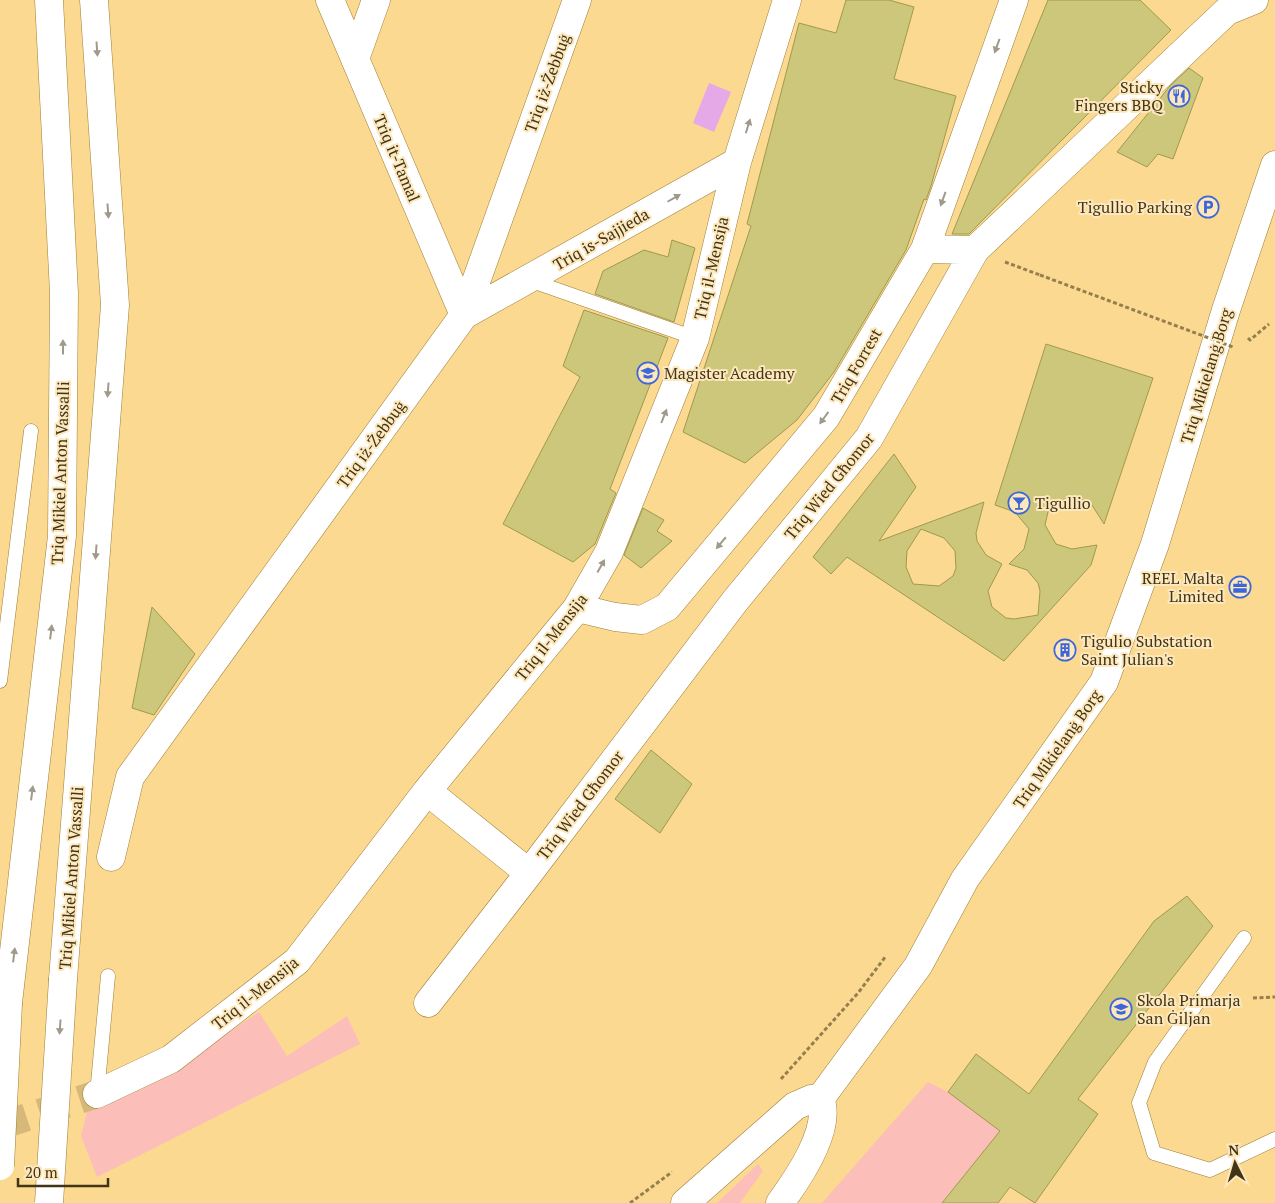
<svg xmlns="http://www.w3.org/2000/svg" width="1275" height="1203" viewBox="0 0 1275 1203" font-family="'PT Serif',serif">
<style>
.green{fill:#fbbeb8}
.water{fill:#e5a9e7}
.building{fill:#ccc77a;stroke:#9f9a4d;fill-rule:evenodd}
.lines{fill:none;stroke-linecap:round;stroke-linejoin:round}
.street-tunnel{stroke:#d6b878;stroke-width:28;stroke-dasharray:28 14;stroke-linecap:butt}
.lane-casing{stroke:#9e7e35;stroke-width:15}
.street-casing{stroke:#9e7e35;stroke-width:29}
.secondary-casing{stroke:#9e7e35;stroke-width:29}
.highway-casing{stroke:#9e7e35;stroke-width:29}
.path{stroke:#967f4d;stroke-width:3;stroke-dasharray:4 2.5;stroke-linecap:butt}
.lane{stroke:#fff;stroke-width:14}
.street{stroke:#fff;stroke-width:28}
.secondary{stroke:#fff;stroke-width:28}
.highway{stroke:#fff;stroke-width:28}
.highway-bridge-casing{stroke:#9e7e35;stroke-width:29;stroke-linecap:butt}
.path-bridge{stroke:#967f4d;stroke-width:3;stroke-dasharray:4 2.5;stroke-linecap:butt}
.highway-bridge{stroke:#fff;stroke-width:28}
.oneway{fill:#a09a8a}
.labels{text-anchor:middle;stroke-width:4;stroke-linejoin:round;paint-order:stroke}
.street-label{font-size:16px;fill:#423416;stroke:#fde8be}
.poi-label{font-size:16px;fill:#423416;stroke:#fde8be;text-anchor:start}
</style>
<rect width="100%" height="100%" fill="#fbd990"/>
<!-- green -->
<path class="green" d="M 259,1012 L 287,1056 L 347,1016 L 360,1044 L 97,1177 L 81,1136 L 87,1112 L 172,1071 Z
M 928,1082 L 948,1092 L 1000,1131 L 942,1203 L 822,1203 Z
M 758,1164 L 763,1171 L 740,1203 L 717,1203 Z"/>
<!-- water -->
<path class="water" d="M 709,83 L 731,92 L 714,132 L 693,123 Z"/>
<!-- building -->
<path class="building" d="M 846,0 L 889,0 L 914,7 L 894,79 L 956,96 L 931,186 L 926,200 L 924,199 L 906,250 L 834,372 L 797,420 L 745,463 L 683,432 L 751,226 L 747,224 L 799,23 L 836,33 Z
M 1048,0 L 1140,0 L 1171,30 L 969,234 L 952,234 Z
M 1189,68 L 1203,78 L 1173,159 L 1158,154 L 1147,167 L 1117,152 L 1170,86 Z
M 672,240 L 695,248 L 674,322 L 595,294 L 603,271 L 644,250 L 668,257 Z
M 584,310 L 668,338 L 610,489 L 616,493 L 595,544 L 573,562 L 503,524 L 580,377 L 563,366 Z
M 1046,344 L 1153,378 L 1104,524 L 1092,505 L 1077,497 L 1060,500 L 1048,512 L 1045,525 L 1056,544 L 1072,549 L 1097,545 L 1091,565 L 1004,661 L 847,557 L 831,574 L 813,557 L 894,454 L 916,487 L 879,541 L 984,502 L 976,533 L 977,541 L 986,555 L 1002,564 L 988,591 L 992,607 L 1006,618 L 1014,619 L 1038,615 L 1040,591 L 1038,583 L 1027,570 L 1009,564 L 1024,549 L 1029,529 L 1015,512 L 995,505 ZM 921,529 L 944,538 L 955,551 L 956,568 L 953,576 L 939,586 L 913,584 L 906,567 L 907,551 Z
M 643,508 L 664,520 L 657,531 L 672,541 L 641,568 L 624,555 Z
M 152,607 L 195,654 L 154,715 L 132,708 Z
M 651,750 L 692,784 L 660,833 L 615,799 Z
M 1187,896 L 1213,926 L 1078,1099 L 1098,1114 L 1035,1203 L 1010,1187 L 998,1203 L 942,1203 L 1000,1131 L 948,1092 L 976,1054 L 1029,1094 L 1154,921 Z"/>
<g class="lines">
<!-- street-tunnel -->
<path class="street-tunnel" d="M 0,1126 L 97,1094"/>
<!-- lane casing -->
<g class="lane-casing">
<path id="lane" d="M 529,280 L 695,338
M 0,681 L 31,431
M 1244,938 L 1155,1062 L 1139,1103 L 1154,1153 L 1210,1170 L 1275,1139
M 97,1094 L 108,976"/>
</g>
<!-- street casing -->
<g class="street-casing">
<path id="street" d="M 330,0 L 464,315 L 737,162
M 355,59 L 376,0
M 925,249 L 975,250
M 577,608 L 615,617 L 642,620 L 667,607 L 826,417 L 925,249 L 1014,0
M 427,791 L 529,873
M 111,857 L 130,777 L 464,315 L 577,0
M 428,1003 L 529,873 L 735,601 L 869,438 L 975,250 L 1227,11 L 1254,0
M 97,1094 L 171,1059 L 297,961 L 427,791 L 577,608 L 609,552 L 695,338 L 737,162 L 787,0"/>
</g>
<!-- secondary casing -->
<g class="secondary-casing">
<path id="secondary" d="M 685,1203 L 795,1106 L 811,1099 L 820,1099 L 918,966 L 965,879 L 1104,682 L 1155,544 L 1226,310 L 1275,165"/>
</g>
<!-- highway casing -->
<g class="highway-casing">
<path id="highway" d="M 63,979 L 115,305 L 94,0
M 8,1003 L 62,536 L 64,293 L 49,0
M 780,1203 C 797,1180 833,1128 820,1099"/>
</g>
<!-- path -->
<path class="path" d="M 1005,262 L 1040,275
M 1248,338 L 1250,340 L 1269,324
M 1253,998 L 1275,997
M 781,1079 L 858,993 L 886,956
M 630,1203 L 672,1172"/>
<!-- lane -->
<use href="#lane" class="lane"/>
<!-- street -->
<use href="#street" class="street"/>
<!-- secondary -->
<use href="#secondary" class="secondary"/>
<!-- highway -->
<use href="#highway" class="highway"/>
<!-- highway-bridge casing -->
<g class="highway-bridge-casing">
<path id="highway-bridge" d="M 0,1166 L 8,1003
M 49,1203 L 63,979"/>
</g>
<!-- path-bridge -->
<path class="path-bridge" d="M 1040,275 L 1233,347"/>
<!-- highway-bridge -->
<use href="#highway-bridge" class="highway-bridge"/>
</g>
<!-- one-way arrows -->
<defs><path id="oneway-solid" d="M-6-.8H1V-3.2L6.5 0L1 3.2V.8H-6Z" transform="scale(1.25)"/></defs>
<g class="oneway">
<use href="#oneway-solid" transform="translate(997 46) rotate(110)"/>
<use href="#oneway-solid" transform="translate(97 49) rotate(86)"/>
<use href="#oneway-solid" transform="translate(748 126) rotate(-73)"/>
<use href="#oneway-solid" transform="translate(674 198) rotate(-30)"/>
<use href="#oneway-solid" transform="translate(943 199) rotate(110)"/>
<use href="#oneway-solid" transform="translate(108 211) rotate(86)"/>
<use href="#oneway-solid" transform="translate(63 347) rotate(-90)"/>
<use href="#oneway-solid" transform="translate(108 390) rotate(94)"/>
<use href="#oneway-solid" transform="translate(664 416) rotate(-69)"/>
<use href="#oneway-solid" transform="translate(824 418) rotate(126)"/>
<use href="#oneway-solid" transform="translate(721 543) rotate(130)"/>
<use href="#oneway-solid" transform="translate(96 552) rotate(94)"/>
<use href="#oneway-solid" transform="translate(601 566) rotate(-61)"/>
<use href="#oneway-solid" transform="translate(51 632) rotate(-83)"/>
<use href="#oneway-solid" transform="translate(32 793) rotate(-83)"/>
<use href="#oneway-solid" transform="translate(14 955) rotate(-83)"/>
<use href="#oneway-solid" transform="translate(60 1027) rotate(94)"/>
</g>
<!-- icons -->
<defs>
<g id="restaurant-ring" transform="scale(1.125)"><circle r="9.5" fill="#fde8be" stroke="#3d67d8" stroke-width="1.5"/><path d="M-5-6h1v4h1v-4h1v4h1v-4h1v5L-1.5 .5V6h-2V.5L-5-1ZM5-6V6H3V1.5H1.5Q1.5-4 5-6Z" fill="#3d67d8"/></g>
<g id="parking-ring" transform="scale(1.125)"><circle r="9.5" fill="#fde8be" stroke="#3d67d8" stroke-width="1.5"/><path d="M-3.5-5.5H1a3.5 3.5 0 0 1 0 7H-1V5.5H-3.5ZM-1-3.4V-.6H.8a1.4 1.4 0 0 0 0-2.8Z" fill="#3d67d8"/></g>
<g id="school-ring" transform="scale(1.125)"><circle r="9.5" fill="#fde8be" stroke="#3d67d8" stroke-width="1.5"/><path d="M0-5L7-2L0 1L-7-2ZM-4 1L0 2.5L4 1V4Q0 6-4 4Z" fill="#3d67d8"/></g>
<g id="bar-ring" transform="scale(1.125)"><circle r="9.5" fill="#fde8be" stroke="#3d67d8" stroke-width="1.5"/><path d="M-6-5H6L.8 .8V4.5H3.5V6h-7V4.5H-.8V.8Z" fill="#3d67d8"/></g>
<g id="office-ring" transform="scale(1.125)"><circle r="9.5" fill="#fde8be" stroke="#3d67d8" stroke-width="1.5"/><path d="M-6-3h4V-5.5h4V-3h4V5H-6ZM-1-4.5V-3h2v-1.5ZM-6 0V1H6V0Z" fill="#3d67d8"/></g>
<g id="building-ring" transform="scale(1.125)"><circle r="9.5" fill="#fde8be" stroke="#3d67d8" stroke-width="1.5"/><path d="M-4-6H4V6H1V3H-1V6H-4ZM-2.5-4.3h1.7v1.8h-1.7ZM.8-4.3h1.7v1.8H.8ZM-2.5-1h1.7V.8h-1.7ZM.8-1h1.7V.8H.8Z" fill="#3d67d8"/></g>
</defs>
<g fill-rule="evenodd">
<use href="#restaurant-ring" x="1179" y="96"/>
<use href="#parking-ring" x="1208" y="207"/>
<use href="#school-ring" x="648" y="373"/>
<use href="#bar-ring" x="1019" y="503"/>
<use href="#office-ring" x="1240" y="587"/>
<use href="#building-ring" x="1065" y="650"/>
<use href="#school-ring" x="1121" y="1009"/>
</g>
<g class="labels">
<!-- street labels -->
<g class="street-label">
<text transform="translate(547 83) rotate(-70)" y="6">Triq iż-Żebbuġ</text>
<text transform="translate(397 158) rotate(67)" y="6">Triq it-Tamal</text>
<text transform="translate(601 239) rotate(-30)" y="6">Triq is-Sajjieda</text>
<text transform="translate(711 268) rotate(-77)" y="6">Triq il-Mensija</text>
<text transform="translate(856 366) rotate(-60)" y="6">Triq Forrest</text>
<text transform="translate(1206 376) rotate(-73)" y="6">Triq Mikielanġ Borg</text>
<text transform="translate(371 444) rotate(-54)" y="6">Triq iż-Żebbuġ</text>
<text transform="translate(60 473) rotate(-88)" y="6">Triq Mikiel Anton Vassalli</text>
<text transform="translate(829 486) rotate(-51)" y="6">Triq Wied Għomor</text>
<text transform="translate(551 637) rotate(-52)" y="6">Triq il-Mensija</text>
<text transform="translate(1057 749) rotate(-55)" y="6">Triq Mikielanġ Borg</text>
<text transform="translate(580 805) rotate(-53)" y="6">Triq Wied Għomor</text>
<text transform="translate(71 878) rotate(-86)" y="6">Triq Mikiel Anton Vassalli</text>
<text transform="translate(255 993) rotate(-39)" y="6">Triq il-Mensija</text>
</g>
<!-- poi labels -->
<g class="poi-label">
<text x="1163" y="93" text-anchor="end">Sticky<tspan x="1163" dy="18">Fingers BBQ</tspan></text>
<text x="1192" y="213" text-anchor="end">Tigullio Parking</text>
<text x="664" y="379">Magister Academy</text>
<text x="1035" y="509">Tigullio</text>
<text x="1224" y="584" text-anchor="end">REEL Malta<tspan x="1224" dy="18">Limited</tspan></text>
<text x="1081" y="647">Tigulio Substation<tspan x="1081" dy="18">Saint Julian's</tspan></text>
<text x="1137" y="1006">Skola Primarja<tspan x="1137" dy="18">San Ġiljan</tspan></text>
</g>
</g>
<!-- north arrow -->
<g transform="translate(1235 1163) rotate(355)" stroke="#fde8be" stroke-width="4" paint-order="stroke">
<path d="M0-4L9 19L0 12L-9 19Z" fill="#423416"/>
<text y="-8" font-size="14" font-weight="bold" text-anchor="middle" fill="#423416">N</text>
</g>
<!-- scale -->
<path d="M18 1178v8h90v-8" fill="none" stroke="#423416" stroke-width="2.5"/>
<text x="25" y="1178" font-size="15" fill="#423416" stroke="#fde8be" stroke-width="4" paint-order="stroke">20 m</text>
</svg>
